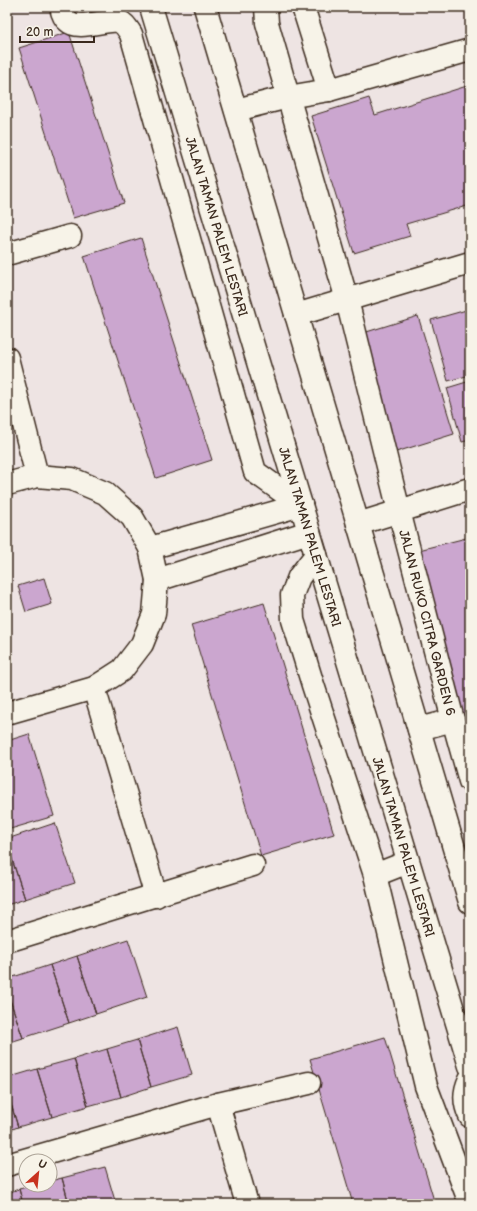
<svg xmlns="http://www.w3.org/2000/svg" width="477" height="1211" viewBox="0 0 477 1211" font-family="'Balsamiq Sans',sans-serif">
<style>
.building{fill:#cba6cf;stroke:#3b2a1e}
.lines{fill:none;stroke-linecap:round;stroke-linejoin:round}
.minor-casing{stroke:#3b2a1e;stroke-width:25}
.minor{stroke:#f7f3e8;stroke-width:22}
.labels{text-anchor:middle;stroke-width:3.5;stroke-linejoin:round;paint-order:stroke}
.street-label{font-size:13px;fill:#3b2a1e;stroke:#f7f3e8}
</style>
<rect width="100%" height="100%" fill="#eee4e3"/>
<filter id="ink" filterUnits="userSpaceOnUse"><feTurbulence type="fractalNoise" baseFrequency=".025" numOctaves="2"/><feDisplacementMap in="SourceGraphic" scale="8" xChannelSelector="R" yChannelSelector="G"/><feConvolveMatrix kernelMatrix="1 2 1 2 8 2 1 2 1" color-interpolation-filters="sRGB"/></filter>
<g filter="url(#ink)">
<!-- building -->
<path class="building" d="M 69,32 L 124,203 L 73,218 L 19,48 Z
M 470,85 L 470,205 L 406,224 L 410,236 L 354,253 L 311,116 L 369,98 L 375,115 Z
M 141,238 L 212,460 L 156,478 L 84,256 Z
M 470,309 L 470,375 L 448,381 L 431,320 Z
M 418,316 L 454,434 L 396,452 L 360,334 Z
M 470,381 L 470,440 L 462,442 L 447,388 Z
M 470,537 L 470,718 L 463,720 L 419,550 Z
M 44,578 L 52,604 L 26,612 L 18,586 Z
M 264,603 L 334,834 L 261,856 L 191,625 Z
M 470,718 L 470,745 L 463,720 Z
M 29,734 L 54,816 L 7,830 L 7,741 Z
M 55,823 L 75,883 L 25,899 L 7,844 L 7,839 Z
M 7,844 L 25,899 L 7,905 Z
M 128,939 L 147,997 L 96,1014 L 77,956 Z
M 77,956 L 96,1014 L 69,1023 L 50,965 Z
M 50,965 L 69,1023 L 23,1038 L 7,991 L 7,979 Z
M 7,991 L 23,1038 L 7,1043 Z
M 178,1027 L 192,1075 L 151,1087 L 137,1040 Z
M 385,1037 L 435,1204 L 353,1204 L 310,1059 Z
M 137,1040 L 151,1087 L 121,1097 L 107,1049 Z
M 107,1049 L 121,1097 L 88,1106 L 74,1059 Z
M 74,1059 L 88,1106 L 52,1117 L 37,1069 Z
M 37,1069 L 52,1117 L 18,1127 L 7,1091 L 7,1078 Z
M 7,1091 L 18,1127 L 7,1131 Z
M 105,1167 L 116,1204 L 69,1204 L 62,1178 Z
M 62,1178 L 69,1204 L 23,1204 L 19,1189 L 35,1185 L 50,1185 L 50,1181 Z
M 19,1189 L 23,1204 L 7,1204 L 7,1193 Z"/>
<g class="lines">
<!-- minor casing -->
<g class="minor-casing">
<g id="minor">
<path d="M 61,7 C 62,12 64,18 68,21 C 78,31 105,19 117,21 C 124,22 127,28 131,34 L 255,472 L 301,505"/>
<path id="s1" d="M 151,7 L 470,1066"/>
<path d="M 205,7 L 470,902"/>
<path id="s2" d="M 266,7 L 267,23 L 347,300 L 399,511 L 453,720 L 470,781"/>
<path d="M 303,7 L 329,90"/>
<path d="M 236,110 L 288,97 L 329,90 L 470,50"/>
<path d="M 7,254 L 70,236"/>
<path d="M 296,315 L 470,263"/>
<path d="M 7,358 L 37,476"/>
<path d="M 7,484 L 37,476 L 72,479 L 105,493 L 132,517 L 150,548 L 157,580 L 154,614 L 142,644 L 122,670 L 94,688 L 7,713"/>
<path d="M 358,524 L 470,489"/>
<path d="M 150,548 L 301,505"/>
<path d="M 316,555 L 299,577 L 292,595 L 293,620 L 313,685 L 375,875 L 426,1086 L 470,1203"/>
<path d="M 157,580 L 309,532"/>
<path d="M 94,688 L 156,896"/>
<path d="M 419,729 L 453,720"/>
<path d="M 375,875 L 408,862"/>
<path d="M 7,941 L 253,865"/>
<path d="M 470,1079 C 464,1091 464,1104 470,1116"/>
<path d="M 218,1104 L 247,1204"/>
<path d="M 7,1165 L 218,1104 L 309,1083"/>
</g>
</g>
<!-- minor -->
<use href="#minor" class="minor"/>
</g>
</g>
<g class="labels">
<!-- street labels -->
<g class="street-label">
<text dy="5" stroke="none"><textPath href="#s1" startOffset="229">JALAN TAMAN PALEM LESTARI</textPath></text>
<text dy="5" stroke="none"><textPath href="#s1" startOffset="553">JALAN TAMAN PALEM LESTARI</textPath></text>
<text dy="5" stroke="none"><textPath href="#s2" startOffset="637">JALAN RUKO CITRA GARDEN 6</textPath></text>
<text dy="5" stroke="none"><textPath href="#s1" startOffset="877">JALAN TAMAN PALEM LESTARI</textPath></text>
</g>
</g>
<!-- margin -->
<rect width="477" height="1211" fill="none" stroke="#f7f3e8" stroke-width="24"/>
<rect x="12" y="12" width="453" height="1187" fill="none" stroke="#3b2a1e" stroke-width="1.5" filter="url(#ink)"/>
<!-- north arrow -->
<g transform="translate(38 1173) rotate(27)"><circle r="19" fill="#f7f3e8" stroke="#aca397"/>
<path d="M0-3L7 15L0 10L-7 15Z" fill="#c8321e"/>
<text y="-6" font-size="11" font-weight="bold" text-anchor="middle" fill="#3b2a1e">U</text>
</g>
<!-- scale -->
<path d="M20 36v6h74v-6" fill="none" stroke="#3b2a1e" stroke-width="2"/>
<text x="26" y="36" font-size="12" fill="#3b2a1e" stroke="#f7f3e8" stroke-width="3" paint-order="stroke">20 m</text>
</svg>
